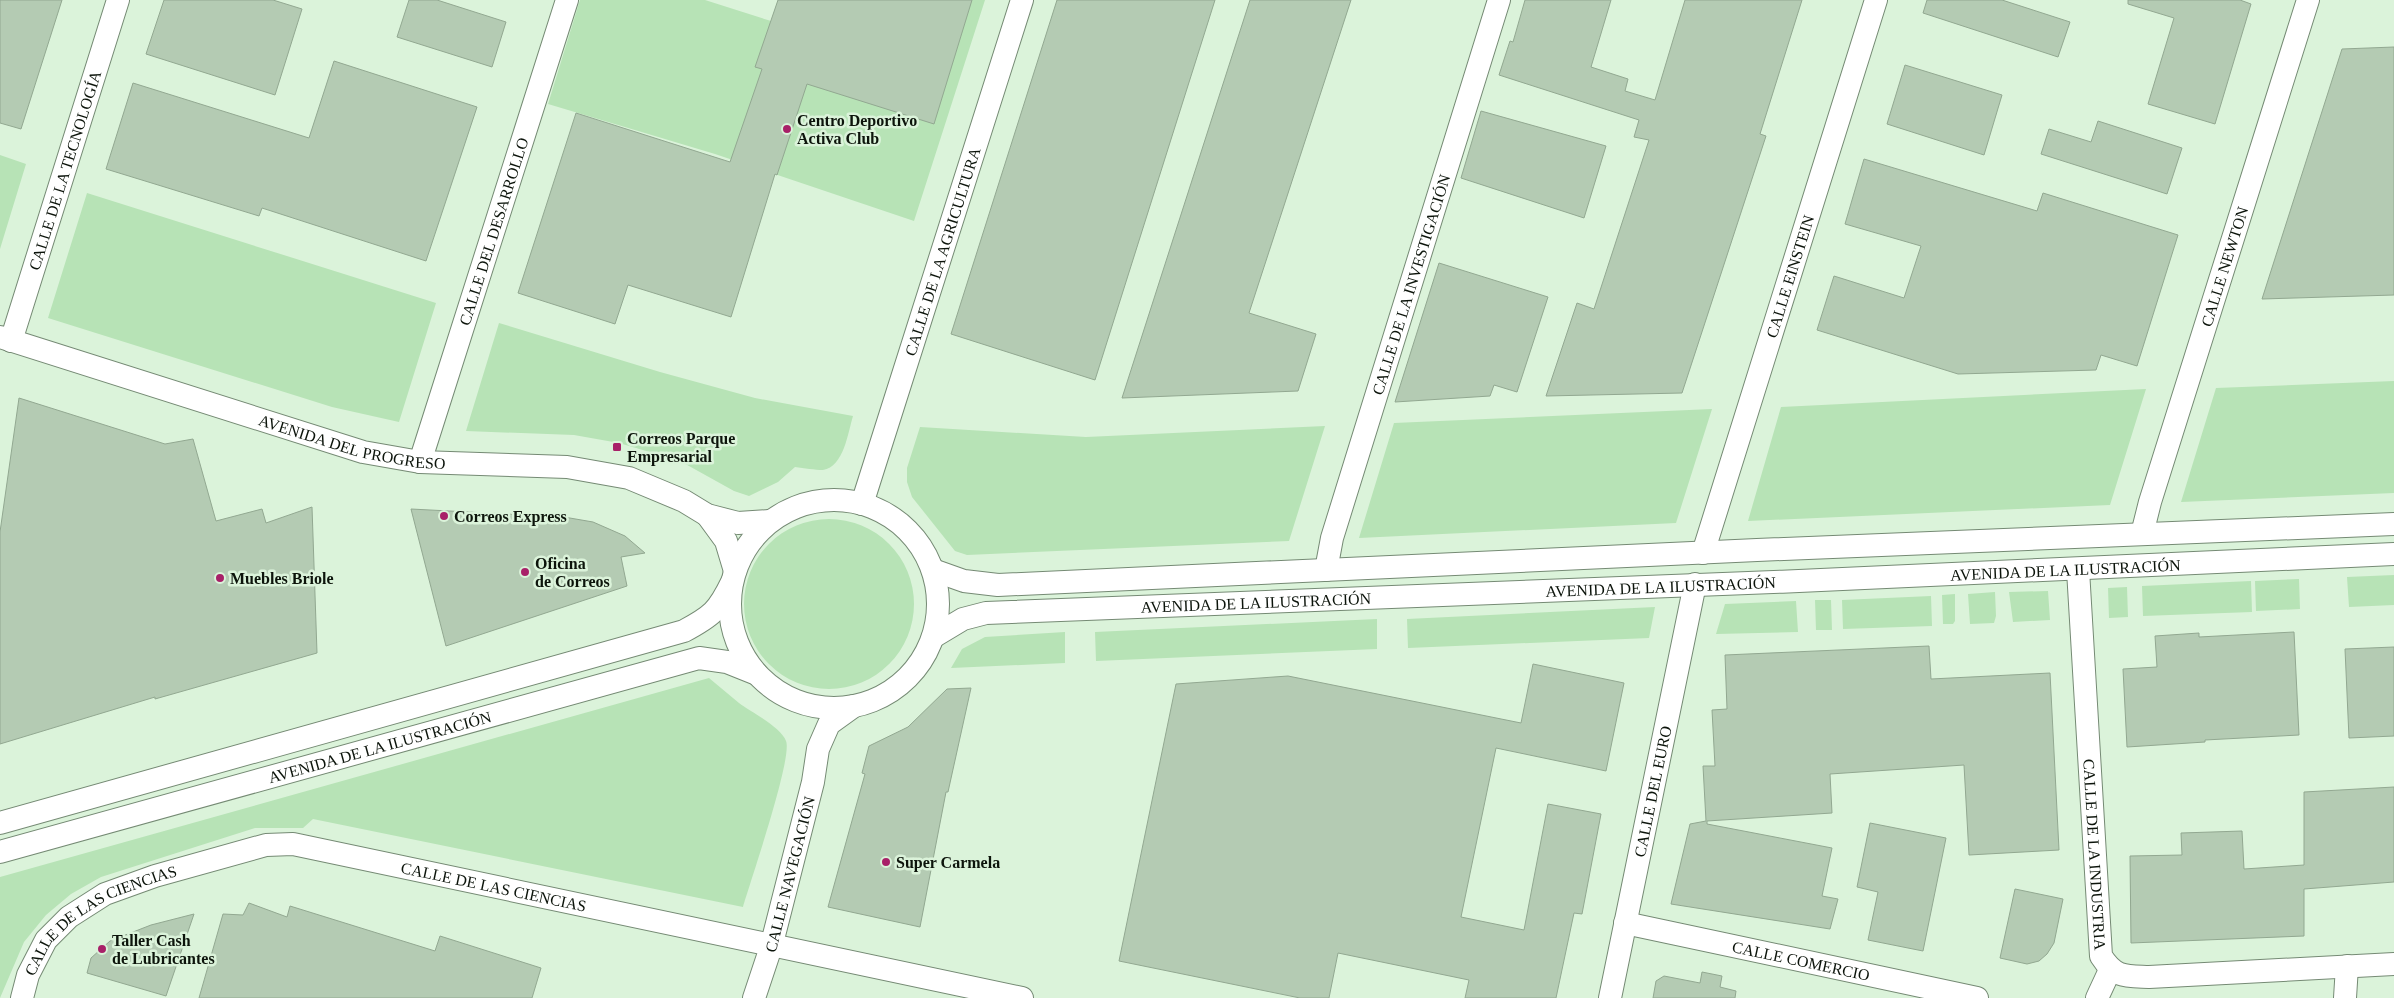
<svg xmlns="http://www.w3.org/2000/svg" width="2394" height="998" viewBox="0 0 2394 998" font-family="'Times New Roman',serif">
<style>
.green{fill:#b7e3b6}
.building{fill:#b4cbb3;stroke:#92a891}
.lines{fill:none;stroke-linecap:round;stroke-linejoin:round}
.minor-casing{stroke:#758a74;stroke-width:24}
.minor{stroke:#fff;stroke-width:22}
.poi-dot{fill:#a82068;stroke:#dbf3da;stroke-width:2}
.labels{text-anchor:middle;stroke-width:5;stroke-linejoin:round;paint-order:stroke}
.poi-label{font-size:16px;font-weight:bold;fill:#0c140b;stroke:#dbf3da;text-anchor:start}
.street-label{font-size:16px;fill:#0c140b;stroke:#dbf3da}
</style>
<rect width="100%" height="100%" fill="#dbf3da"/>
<!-- green -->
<path class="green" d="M 580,0 L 705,0 L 771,21 L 778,0 L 985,0 L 914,221 L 715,154 L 548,104 Z
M 0,155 L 26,164 L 0,249 Z
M 87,193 L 436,303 L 399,422 L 332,407 L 48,318 Z
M 499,323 L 660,372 L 755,398 L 853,416 C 848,432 844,467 823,470 C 815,470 804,468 795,467 L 778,482 L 749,496 L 734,491 L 680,461 L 619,443 L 574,435 L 466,431 Z
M 2394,381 L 2394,493 L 2181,502 L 2216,388 Z
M 2146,389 L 2110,505 L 1748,521 L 1781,407 Z
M 1712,409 L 1676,523 L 1359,538 L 1394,423 Z
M 1325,426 L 1289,541 L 967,555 L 955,551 L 912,497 L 907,482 L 907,468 L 920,427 L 1086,437 Z
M744 604a85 85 0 1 1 170 0a85 85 0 1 1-170 0Z
M 2394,575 L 2394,605 L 2349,607 L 2347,577 Z
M 2299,579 L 2300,609 L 2256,611 L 2255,581 Z
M 2251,581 L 2252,612 L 2143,616 L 2142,586 Z
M 2127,587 L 2128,617 L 2109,618 L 2108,588 Z
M 2048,591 L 2050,620 L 2013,622 L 2009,592 Z
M 1995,592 L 1996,616 L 1994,623 L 1970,624 L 1968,594 Z
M 1955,594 L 1955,621 L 1953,624 L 1943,624 L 1942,595 Z
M 1931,596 L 1932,626 L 1843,629 L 1842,600 Z
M 1815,600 L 1831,600 L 1832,630 L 1816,630 Z
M 1796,601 L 1798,632 L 1716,634 L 1725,604 Z
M 1655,607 L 1649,638 L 1408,648 L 1407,619 Z
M 1377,619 L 1377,649 L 1096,661 L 1095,632 Z
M 1065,632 L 1065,663 L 951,668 L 962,649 L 985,637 Z
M 709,678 C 719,686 729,695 739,703 C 751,712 781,727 786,741 C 793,757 750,883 743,907 L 313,819 L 303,828 L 255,828 L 101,877 L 71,894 L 46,915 L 24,942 L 0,998 L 0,877 Z"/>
<!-- building -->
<path class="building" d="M 0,0 L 62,0 L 21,129 L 0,123 Z
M 164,0 L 273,0 L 302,9 L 275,95 L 146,54 Z
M 409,0 L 437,0 L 506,22 L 492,67 L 397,37 Z
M 778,0 L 972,0 L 934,124 L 807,84 L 777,175 L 775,174 L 731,317 L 628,285 L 615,324 L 518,293 L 576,113 L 730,162 L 762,69 L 755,67 Z
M 1057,0 L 1215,0 L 1095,380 L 951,334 Z
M 1250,0 L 1351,0 L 1249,313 L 1316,334 L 1298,391 L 1122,398 Z
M 1525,0 L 1611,0 L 1591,67 L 1628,79 L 1625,91 L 1655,100 L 1685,0 L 1802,0 L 1760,134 L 1766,136 L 1682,393 L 1546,396 L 1577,303 L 1594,309 L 1649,140 L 1634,137 L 1639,120 L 1499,75 L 1510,41 L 1513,42 Z
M 1927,0 L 2002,0 L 2070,22 L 2058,57 L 1923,13 Z
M 2128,0 L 2240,0 L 2251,4 L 2215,124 L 2148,104 L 2174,18 L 2128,4 Z
M 2394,47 L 2394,295 L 2262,299 L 2342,49 Z
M 334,61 L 477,107 L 426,261 L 262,208 L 259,216 L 106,169 L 133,83 L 309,138 Z
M 1905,65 L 2002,95 L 1984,155 L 1887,124 Z
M 1481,111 L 1606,146 L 1584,218 L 1461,178 Z
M 2098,121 L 2182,148 L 2167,194 L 2041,154 L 2049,129 L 2091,142 Z
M 1864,159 L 2037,211 L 2043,193 L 2178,235 L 2137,366 L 2101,355 L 2096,370 L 1958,374 L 1817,330 L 1834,276 L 1904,298 L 1921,246 L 1845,224 Z
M 1439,263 L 1548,297 L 1517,392 L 1494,385 L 1490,396 L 1395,402 Z
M 19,398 L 165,444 L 193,439 L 216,521 L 262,509 L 266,523 L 312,507 L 317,653 L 155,699 L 155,697 L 0,744 L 0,532 Z
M 411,509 L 564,517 L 593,522 L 625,536 L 645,553 L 621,557 L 627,586 L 446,646 Z
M 2294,632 L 2299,735 L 2205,740 L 2205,742 L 2127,747 L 2123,669 L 2157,667 L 2155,636 L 2199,633 L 2199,637 Z
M 1929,646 L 1931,679 L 2050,673 L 2059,850 L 1969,855 L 1964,765 L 1830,774 L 1832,813 L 1707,821 L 1707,824 L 1832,848 L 1822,896 L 1838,899 L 1830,929 L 1671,904 L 1690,824 L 1706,821 L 1703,766 L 1715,766 L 1712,710 L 1727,709 L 1725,655 Z
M 2394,647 L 2394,736 L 2349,738 L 2345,649 Z
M 1533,664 L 1624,683 L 1606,771 L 1496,748 L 1461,917 L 1524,930 L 1548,804 L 1601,814 L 1582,914 L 1574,913 L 1556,998 L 1465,998 L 1469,980 L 1338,953 L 1329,998 L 1300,998 L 1119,961 L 1176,684 L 1288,676 L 1521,723 Z
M 971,688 L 948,792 L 946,792 L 920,927 L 828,907 L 865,774 L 862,773 L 869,746 L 908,727 L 947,689 Z
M 2394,787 L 2394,882 L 2304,889 L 2304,936 L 2131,943 L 2130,856 L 2182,855 L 2181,833 L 2242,831 L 2244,869 L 2304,865 L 2304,792 Z
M 1870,823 L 1946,838 L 1923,951 L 1868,940 L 1878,892 L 1857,887 Z
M 2015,889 L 2063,899 L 2054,943 L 2047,954 L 2039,961 L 2027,964 L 2000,958 Z
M 249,903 L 287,917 L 290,906 L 435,951 L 440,936 L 541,968 L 532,998 L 199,998 L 223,914 L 243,915 Z
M 194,914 L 166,996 L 87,973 L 91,958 L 110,941 L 151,925 Z
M 1702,972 L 1722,976 L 1720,987 L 1736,991 L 1735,998 L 1653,998 L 1656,981 L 1664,976 L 1700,983 Z"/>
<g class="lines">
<!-- minor casing -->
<g class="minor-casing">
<g id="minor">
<path id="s1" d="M 0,337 L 363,452 L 420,462 L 567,467 L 629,478 L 684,501 L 707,515 L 738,523 L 770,521"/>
<path id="s2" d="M 11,341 L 118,0"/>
<path id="s3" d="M 420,462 L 567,0"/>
<circle cx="834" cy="604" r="104"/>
<path id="s4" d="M 862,504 L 1022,0"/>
<path d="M 707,515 L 726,541 L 735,571"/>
<path id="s5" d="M 2142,534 L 2150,502 L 2308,0"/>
<path id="s6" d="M 1703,553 L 1876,0"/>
<path d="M 933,570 L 964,581 L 998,585 L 1757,550 L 2394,524"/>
<path id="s7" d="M 1326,570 L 1332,538 L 1499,0"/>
<path id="s8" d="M 2078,570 L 2101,956 C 2115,978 2125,976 2149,977 L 2394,964"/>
<path id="s9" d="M 933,637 L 963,619 L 986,613 C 1455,594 1925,578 2394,554"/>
<path d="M 0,823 L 684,631 C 712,616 718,611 732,582"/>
<path id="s10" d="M 0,852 L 699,658 L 727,662 L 757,674"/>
<path id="s11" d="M 1625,923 L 1977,998"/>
<path id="s12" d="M 22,998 L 28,975 L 46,940 L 69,917 L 105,894 L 155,876 L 266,845 L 293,844 L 1022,998"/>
<path id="s13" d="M 754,998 L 771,947 L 813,782 L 818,749 L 829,724 L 854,706"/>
<path id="s14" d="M 1610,998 L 1695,584"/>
<path d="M 2097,998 L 2110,970"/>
<path d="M 2345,998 L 2347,966"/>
</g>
</g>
<!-- minor -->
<use href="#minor" class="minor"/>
</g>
<!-- markers -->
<g class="poi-dot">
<circle cx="787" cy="129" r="5"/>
<rect x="612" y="442" width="10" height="10" rx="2.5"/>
<circle cx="444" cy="516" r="5"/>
<circle cx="525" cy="572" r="5"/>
<circle cx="220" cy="578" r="5"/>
<circle cx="886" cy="862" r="5"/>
<circle cx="102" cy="949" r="5"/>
</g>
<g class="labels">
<!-- poi labels -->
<g class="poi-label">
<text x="797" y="126">Centro Deportivo<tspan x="797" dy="18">Activa Club</tspan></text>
<text x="627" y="444">Correos Parque<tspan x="627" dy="18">Empresarial</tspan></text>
<text x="454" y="522">Correos Express</text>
<text x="535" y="569">Oficina<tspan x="535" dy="18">de Correos</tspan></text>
<text x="230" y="584">Muebles Briole</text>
<text x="896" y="868">Super Carmela</text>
<text x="112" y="946">Taller Cash<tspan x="112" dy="18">de Lubricantes</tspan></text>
</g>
<!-- street labels -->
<g class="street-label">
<text dy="6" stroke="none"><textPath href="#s2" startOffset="179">CALLE DE LA TECNOLOGÍA</textPath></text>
<text dy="6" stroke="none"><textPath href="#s3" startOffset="242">CALLE DEL DESARROLLO</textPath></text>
<text dy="6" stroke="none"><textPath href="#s4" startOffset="265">CALLE DE LA AGRICULTURA</textPath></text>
<text dy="6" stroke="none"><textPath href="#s5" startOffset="280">CALLE NEWTON</textPath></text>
<text dy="6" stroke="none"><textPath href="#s6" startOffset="290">CALLE EINSTEIN</textPath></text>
<text dy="6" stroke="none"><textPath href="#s7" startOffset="298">CALLE DE LA INVESTIGACIÓN</textPath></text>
<text dy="6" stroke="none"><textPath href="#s1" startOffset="368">AVENIDA DEL PROGRESO</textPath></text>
<text dy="6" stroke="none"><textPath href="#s9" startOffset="1139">AVENIDA DE LA ILUSTRACIÓN</textPath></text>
<text dy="6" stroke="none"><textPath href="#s9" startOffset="734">AVENIDA DE LA ILUSTRACIÓN</textPath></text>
<text dy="6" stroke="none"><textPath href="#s9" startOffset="329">AVENIDA DE LA ILUSTRACIÓN</textPath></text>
<text dy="6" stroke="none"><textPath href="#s10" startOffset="394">AVENIDA DE LA ILUSTRACIÓN</textPath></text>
<text dy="6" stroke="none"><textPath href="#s14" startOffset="211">CALLE DEL EURO</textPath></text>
<text dy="6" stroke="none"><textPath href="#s8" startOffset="285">CALLE DE LA INDUSTRIA</textPath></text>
<text dy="6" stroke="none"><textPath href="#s13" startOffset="129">CALLE NAVEGACIÓN</textPath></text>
<text dy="6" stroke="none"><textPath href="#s12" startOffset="539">CALLE DE LAS CIENCIAS</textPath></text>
<text dy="6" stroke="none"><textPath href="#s12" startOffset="119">CALLE DE LAS CIENCIAS</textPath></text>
<text dy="6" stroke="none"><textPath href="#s11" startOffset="180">CALLE COMERCIO</textPath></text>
</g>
</g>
</svg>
